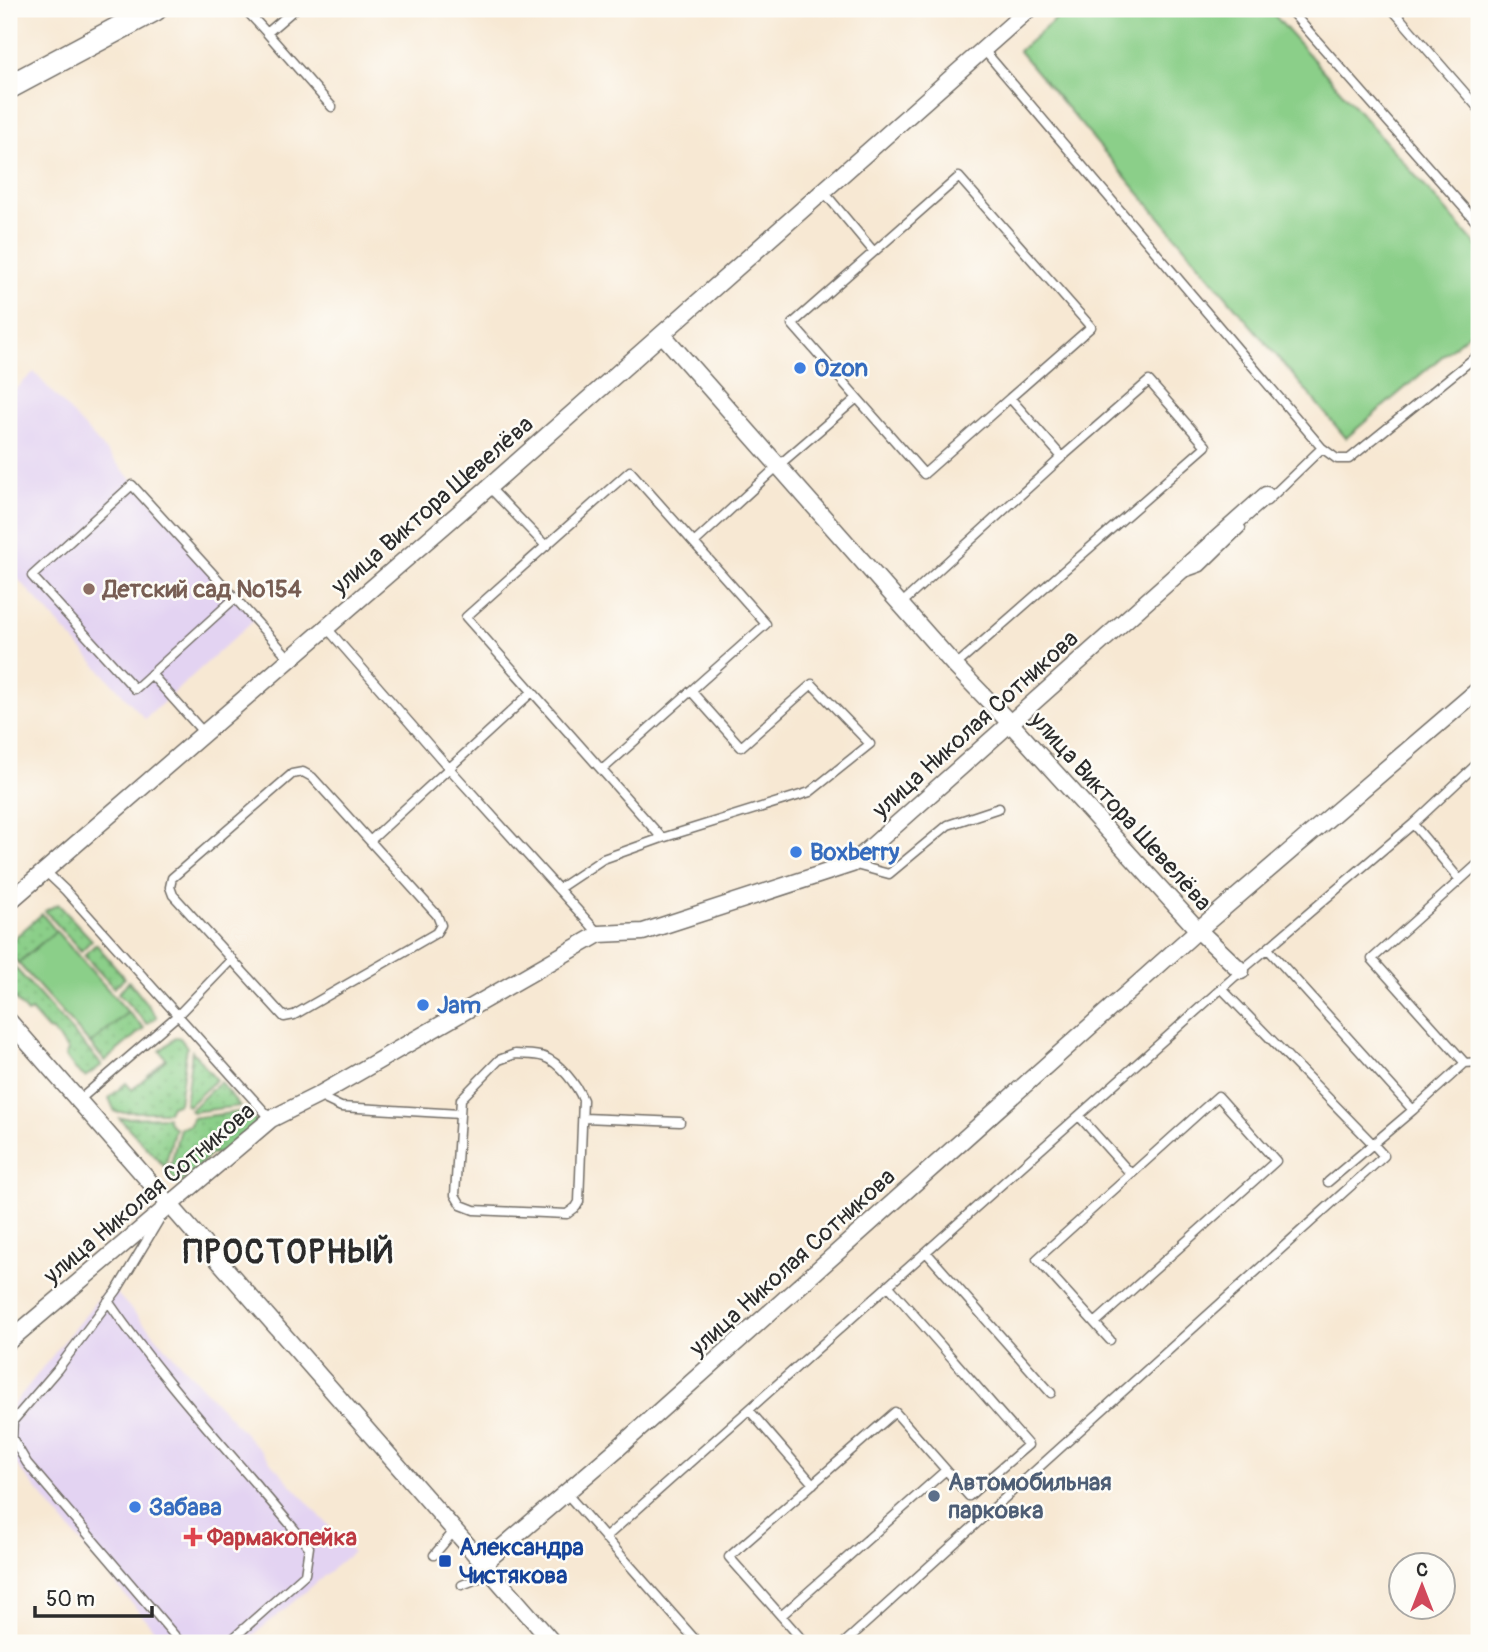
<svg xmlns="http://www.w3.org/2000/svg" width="1488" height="1652" viewBox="0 0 1488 1652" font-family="Pangolin,sans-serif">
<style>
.built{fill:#e3d3f2}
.grass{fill:url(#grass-dots);stroke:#5b7d5a;stroke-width:2}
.park{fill:#8bcf89;stroke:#5b7d5a;stroke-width:2}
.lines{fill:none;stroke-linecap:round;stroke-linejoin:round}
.lane-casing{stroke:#726d66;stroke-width:11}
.street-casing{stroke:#726d66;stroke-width:19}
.secondary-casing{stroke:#726d66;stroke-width:26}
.lane{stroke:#fff;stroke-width:8}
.street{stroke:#fff;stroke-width:16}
.secondary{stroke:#fff;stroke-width:23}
.shop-dot{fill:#3f7fe0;stroke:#fdfcf7;stroke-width:2.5}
.education-dot{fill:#8d6e63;stroke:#fdfcf7;stroke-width:2.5}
.service-dot{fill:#5c6f8a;stroke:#fdfcf7;stroke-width:2.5}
.health-dot{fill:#e0444e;stroke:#fdfcf7;stroke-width:2.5}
.transit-dot{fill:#1a4fb4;stroke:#fdfcf7;stroke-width:2.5}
.labels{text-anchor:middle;stroke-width:5;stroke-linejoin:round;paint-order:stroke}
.shop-label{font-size:24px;font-weight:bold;fill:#366cbe;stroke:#fdfcf7;text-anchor:start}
.street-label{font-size:24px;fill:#2b2b2b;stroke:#fdfcf7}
.education-label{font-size:24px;font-weight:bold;fill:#785e54;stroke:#fdfcf7;text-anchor:start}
.service-label{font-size:24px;font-weight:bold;fill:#4e5e75;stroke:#fdfcf7;text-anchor:start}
.health-label{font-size:24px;font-weight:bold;fill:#be3a42;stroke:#fdfcf7;text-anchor:start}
.transit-label{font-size:24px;font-weight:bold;fill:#164399;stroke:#fdfcf7;text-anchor:start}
.district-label{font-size:32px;font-weight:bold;letter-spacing:2px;fill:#2b2b2b;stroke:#fdfcf7}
</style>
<defs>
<pattern id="grass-dots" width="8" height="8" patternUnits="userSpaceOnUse" patternTransform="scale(1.75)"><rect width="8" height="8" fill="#8bcf89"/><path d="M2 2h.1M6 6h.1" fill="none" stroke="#78b276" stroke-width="1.8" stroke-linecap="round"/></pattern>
</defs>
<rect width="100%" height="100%" fill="#fdfcf7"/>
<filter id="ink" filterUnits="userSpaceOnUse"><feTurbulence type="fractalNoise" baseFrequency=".0143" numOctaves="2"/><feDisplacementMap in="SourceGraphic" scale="14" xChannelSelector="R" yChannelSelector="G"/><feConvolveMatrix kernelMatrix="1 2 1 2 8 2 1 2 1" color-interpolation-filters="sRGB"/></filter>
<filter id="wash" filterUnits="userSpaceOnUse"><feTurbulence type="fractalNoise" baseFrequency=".00686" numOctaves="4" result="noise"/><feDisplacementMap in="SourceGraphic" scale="28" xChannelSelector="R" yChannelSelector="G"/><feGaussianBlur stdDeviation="1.57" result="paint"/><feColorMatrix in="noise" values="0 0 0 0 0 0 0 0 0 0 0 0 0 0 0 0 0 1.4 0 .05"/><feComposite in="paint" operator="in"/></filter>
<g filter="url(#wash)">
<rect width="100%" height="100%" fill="#f7e8d3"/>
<!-- built -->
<path class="built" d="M 34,372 L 257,617 L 145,719 L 9,569 L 9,395 Z
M 109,1285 L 353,1552 L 244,1643 L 165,1643 L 9,1456 L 9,1410 Z"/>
<!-- grass -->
<path class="grass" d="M 58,904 L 92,940 L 81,951 L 45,911 Z
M 42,914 L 56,931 L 18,963 L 9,953 L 9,943 Z
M 96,944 L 125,978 L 114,988 L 84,955 Z
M 9,961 L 102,1065 L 85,1077 L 74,1068 L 65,1056 L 68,1051 L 52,1031 L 48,1030 L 31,1011 L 27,1013 L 9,992 Z
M 129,981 L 157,1017 L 147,1024 L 118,993 Z
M 128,1012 L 144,1028 L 105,1061 L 90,1044 Z
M 176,1037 L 180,1038 L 187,1047 L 179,1103 L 171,1106 L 168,1112 L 115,1112 L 109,1098 L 126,1083 L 132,1090 L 166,1059 L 160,1051 Z
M 192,1051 L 216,1080 L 188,1106 L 185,1104 Z
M 220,1082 L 240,1106 L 192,1112 L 190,1110 Z
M 246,1111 L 261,1125 L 222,1153 L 211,1154 L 179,1185 L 169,1172 L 180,1128 L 190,1125 L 192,1118 Z
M 167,1117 L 169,1123 L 175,1128 L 165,1167 L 119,1118 Z"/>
<!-- park -->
<path class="park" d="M 1067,9 L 1269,9 L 1479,248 L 1479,325 L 1346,438 L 1019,51 Z
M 56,931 L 128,1012 L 90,1044 L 18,963 Z"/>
</g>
<g filter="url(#ink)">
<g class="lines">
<!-- lane casing -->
<g class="lane-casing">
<path id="lane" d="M 245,9 L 267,33
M 295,9 L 267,33 L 332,107
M 1289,9 L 1479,225
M 1392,9 L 1479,109
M 983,49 L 1322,448 L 1337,459 L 1349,459 L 1474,358 L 1479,364
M 824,192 L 874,252
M 132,485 L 235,598 L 135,689 L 32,576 Z
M 489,487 L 546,546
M 1267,501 L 1322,448
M 694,543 L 779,465 L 857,398
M 1187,572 L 1201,567 L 1241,528
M 235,598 L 290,659
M 901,604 L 1062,457
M 326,627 L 449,768 L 599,934
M 955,666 L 1206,446 L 1149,381 L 1062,457 L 1010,398 L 1091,327 L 959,177 L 792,324 L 924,474 L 1010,398
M 151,674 L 204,733
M 602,770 L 766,624 L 630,471 L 466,617 L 662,838
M 303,772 L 312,777 L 437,915 L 441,925 L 436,933 L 294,1015 L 284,1017 L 173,895 L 170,887 L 172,878 L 292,774 Z
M 1413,824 L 1460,880
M 371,840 L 532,692
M 852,864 L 889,874 L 948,825 L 999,808
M 44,870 L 65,890 L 271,1119
M 558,889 L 603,859 L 662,838 L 810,792 L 870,744 L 812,684 L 741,747 L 691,691
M 1268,949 L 1413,1110 L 1465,1063 L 1372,959 L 1479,863
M 1221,988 L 1373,1144 L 1328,1182
M 515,1054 C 524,1055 535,1054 544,1057 C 559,1062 577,1085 583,1100 L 579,1202 L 576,1207 L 567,1214 L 474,1210 L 461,1205 L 455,1195 L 461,1099 L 499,1060 Z
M 1465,1063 L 1479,1062
M 318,1096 L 341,1107 L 460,1114
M 78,1101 L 178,1015 L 232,959
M 1079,1116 L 1131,1174
M 584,1118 L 680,1122
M 159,1220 L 117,1290 L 57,1370 L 13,1421 L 12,1438 L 27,1463 L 181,1643
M 926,1252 L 1051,1393
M 108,1301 C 168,1389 242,1465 309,1547 L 305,1574 L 228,1643
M 1095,1323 L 1276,1161 L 1218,1096 L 1037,1259 L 1110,1340
M 749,1410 L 813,1484
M 566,1493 L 698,1643
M 605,1538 L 1241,971 L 1413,824 L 1479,762
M 434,1555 L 455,1530
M 462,1585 L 492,1573
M 781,1616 L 946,1470
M 805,1643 L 729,1557 L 895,1412 L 969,1496 L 1028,1445 L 888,1285
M 844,1643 L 1384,1156 L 1373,1144 L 1413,1110"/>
</g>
<!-- street casing -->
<g class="street-casing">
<path id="street" d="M 662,334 L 1029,9
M 9,902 L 489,487 L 662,334 L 955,666 L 1011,724 L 1198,930 L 1241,971
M 9,1021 L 553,1643
M 9,1341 L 271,1119 L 317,1096 L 599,934 L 643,932 L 852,864 L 1266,495
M 484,1563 L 617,1449 L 1198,930 L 1478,690"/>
</g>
<!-- secondary casing -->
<g class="secondary-casing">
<path id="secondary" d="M 9,87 L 155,9"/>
</g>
<!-- lane -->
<use href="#lane" class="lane"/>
<!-- street -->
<use href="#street" class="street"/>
<!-- secondary -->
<use href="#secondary" class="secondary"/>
</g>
</g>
<!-- markers -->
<g class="shop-dot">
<circle cx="800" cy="368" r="7"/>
<circle cx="796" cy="852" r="7"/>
<circle cx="423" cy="1005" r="7"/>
<circle cx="135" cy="1507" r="7"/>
</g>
<circle class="education-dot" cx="89" cy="589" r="7"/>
<circle class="service-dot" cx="934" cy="1496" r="7"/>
<path class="health-dot" d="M189.5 1526.5h7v7h7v7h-7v7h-7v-7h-7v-7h7z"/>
<rect class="transit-dot" x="438" y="1554" width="14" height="14" rx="3.5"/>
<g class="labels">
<!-- shop labels -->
<g class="shop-label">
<text x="814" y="376">Ozon</text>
<text x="810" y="860">Boxberry</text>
<text x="437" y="1013">Jam</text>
<text x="149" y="1515">Забава</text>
</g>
<!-- street labels -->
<g class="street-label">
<text transform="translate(432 505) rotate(-41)" y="8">улица Виктора Шевелёва</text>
<text transform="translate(975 724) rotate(-42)" y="8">улица Николая Сотникова</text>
<text transform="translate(1121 811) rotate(48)" y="8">улица Виктора Шевелёва</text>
<text transform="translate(149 1193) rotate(-40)" y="8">улица Николая Сотникова</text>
<text transform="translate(792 1262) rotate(-42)" y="8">улица Николая Сотникова</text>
</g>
<!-- education labels -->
<g class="education-label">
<text x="103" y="597">Детский сад №154</text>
</g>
<!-- service labels -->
<g class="service-label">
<text x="948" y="1490">Автомобильная<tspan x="948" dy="28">парковка</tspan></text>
</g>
<!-- health labels -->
<g class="health-label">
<text x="207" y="1545">Фармакопейка</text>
</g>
<!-- transit labels -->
<g class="transit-label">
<text x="459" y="1555">Александра<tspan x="459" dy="28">Чистякова</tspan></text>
</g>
<!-- district labels -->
<g class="district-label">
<text x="289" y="1263">ПРОСТОРНЫЙ</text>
</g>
</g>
<!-- margin -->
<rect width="1488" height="1652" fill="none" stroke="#fdfcf7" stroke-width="35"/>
<!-- north arrow -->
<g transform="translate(1422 1586)"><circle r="33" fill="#fdfcf7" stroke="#a9a8a5" stroke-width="2"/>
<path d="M0-5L12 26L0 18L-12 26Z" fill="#d1495b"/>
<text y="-10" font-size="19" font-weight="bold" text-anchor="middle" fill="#2b2b2b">С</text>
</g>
<!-- scale -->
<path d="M35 1606v10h117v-10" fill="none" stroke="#2b2b2b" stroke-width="3.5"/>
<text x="46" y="1606" font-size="21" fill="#2b2b2b" stroke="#fdfcf7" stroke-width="5" paint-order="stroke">50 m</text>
</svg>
